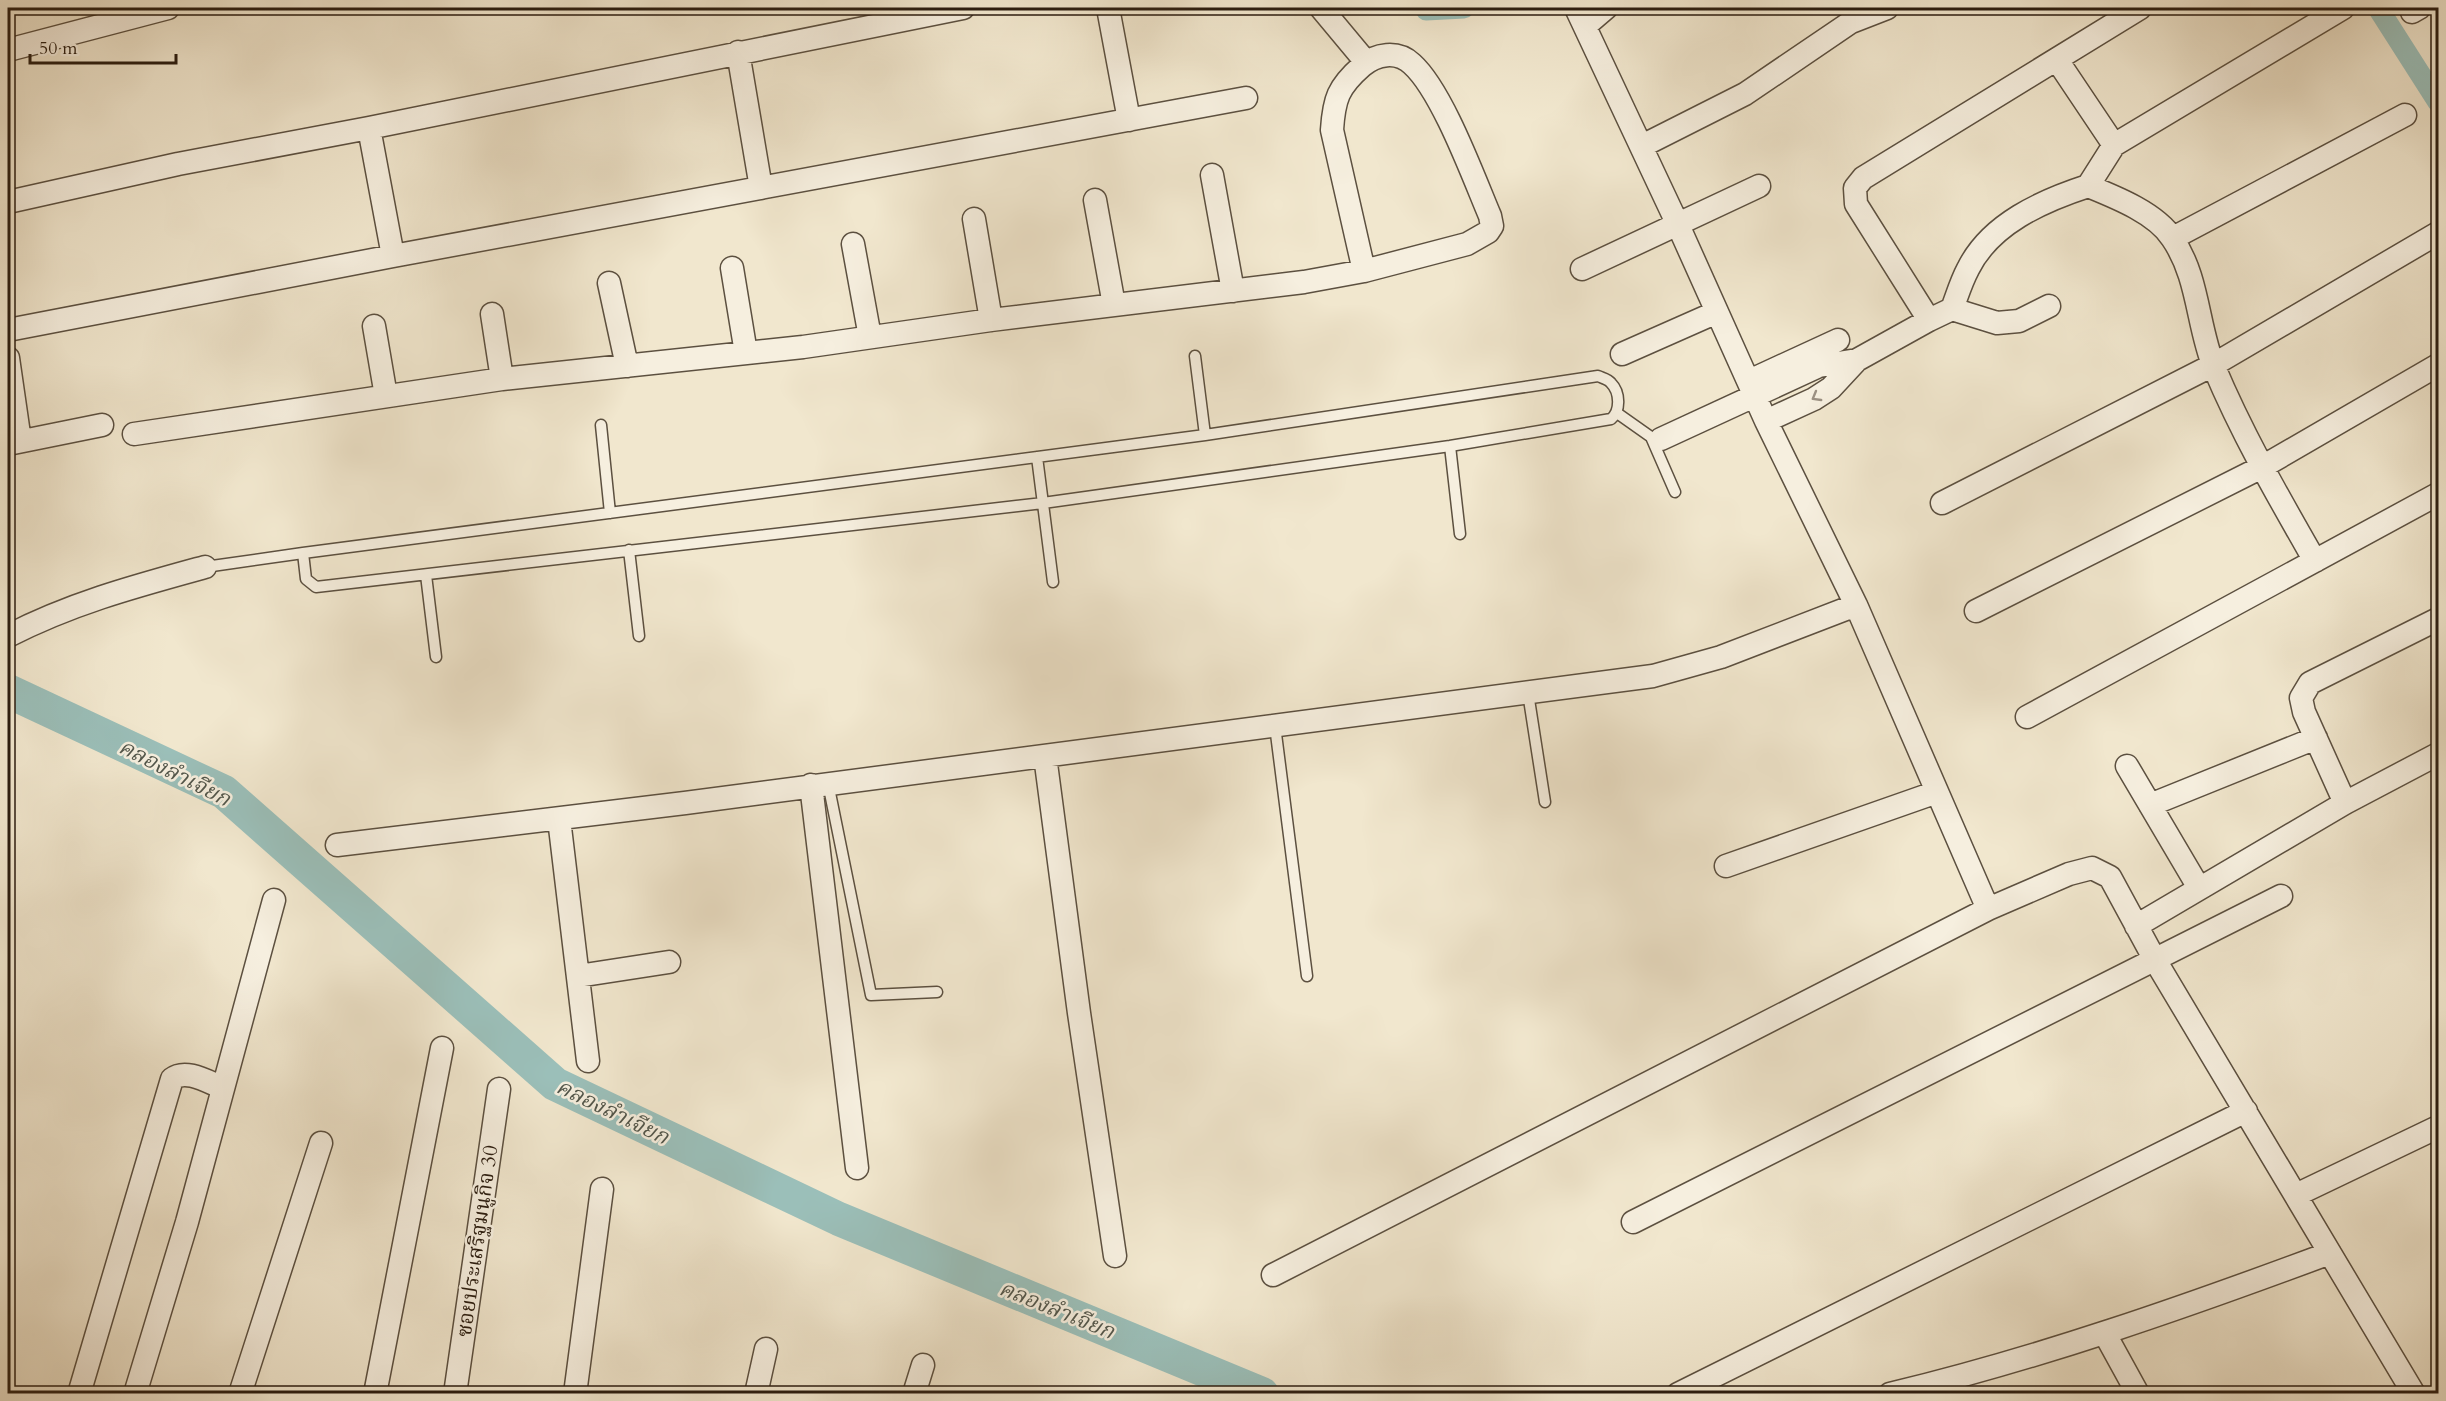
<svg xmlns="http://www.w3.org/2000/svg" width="2446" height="1401" viewBox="0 0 2446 1401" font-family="Cardo,'Noto Serif Thai',serif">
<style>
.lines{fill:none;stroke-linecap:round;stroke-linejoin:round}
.canal{stroke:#9bbfb9;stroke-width:21}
.river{stroke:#9bbfb9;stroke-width:34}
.service-casing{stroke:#5c5040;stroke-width:13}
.minor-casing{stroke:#5c5040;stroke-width:25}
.service{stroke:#f6efdf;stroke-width:10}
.minor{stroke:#f6efdf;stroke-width:22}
.oneway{stroke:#9b9082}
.labels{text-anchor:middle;stroke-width:5;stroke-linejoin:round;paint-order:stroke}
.street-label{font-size:21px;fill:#2b1d10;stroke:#f6efdf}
.water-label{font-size:22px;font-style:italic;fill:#52564b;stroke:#f6efdf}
</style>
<rect width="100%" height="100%" fill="#f1e7ce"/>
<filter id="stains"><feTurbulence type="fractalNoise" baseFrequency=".00333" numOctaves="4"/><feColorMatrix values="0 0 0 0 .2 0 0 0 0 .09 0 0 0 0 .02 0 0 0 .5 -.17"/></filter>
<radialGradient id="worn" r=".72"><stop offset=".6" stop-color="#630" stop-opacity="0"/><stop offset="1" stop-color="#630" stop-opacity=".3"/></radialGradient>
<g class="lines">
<!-- canal -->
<path class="canal" d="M 2378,8 L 2438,102
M 1426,10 L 1464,8"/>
<!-- river -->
<path class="river" d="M 8,691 L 224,792 L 555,1084 L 839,1219 L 1262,1394"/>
<!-- service casing -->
<g class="service-casing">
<path id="service" d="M 1195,356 L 1205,435
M 1617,413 L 1651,437 L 1675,492
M 601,425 L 610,513
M 1450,446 L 1460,534
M 1037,457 L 1053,582
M 629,550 L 639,636
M 205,567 L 303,553 L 1205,435 L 1598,376 C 1602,378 1608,379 1611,383 C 1620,392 1621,411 1611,419 L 1450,446 L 1043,503 L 316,587 L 306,579 L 303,553
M 426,575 L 436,657
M 1528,693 L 1545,802
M 1275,726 L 1307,976
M 828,783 L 871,995 L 937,992"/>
</g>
<!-- minor casing -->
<g class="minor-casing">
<path id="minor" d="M 1108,8 L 1129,120
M 1321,8 L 1366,62
M 1576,8 L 1678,225 L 1766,421 L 1856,605 L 1988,909
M 2412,12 L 2419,8
M 1585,26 L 1606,8
M 8,50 L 168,8
M 738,52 L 761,188
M 2057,60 L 2114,145 L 2088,186
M 369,128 L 393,256
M 2114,145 L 2343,8
M 1642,146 L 1745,94 L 1851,22 L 1887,8
M 1212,175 L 1233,291
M 1095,200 L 1114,305
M 8,202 L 178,164 L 369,128 L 963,8
M 974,219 L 991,320
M 2173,238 L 2405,115
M 853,244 L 870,337
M 732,268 L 746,353
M 1582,269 L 1759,186
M 609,283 L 627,366
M 2049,306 L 2019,321 L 1997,323 L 1952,309 L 1929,320 L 1856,204 L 1855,188 L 1863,178 L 2140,8
M 1952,309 C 1957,296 1961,282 1968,269 C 1990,224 2042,201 2088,186 C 2115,197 2156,213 2172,238 C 2199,277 2197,325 2214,367 C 2242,434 2279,498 2315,561
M 492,314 L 502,379
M 374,326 L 386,396
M 8,330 L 393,256 L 1246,98
M 1622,354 L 1717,312
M 8,358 L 20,441
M 1749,381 L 1838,340
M 1766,421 L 1814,399 L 1831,388 L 1857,360 L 1929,320
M 134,434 L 502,379 L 803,347 L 991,320 L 1304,282 L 1364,271 L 1467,244 L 1488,232 L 1492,226 L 1490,216 C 1473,176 1442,91 1412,64 C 1397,50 1376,54 1362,66 C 1338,87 1334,99 1332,130 L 1364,271
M 1661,439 L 1819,366 L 1857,360
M 8,444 L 102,425
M 1942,503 L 2213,365 L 2438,233
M 1976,611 L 2262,467 L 2438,365
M 8,636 C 72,603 136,586 205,567
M 2027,717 L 2438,494
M 1045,756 L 1079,1013 L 1115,1256
M 2127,766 L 2199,888
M 811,785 L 857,1168
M 2345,803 L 2304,712 L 2301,698 L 2310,683 L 2438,619
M 2150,805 L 2316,738
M 559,819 L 588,1061
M 337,845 L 685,803 L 1653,676 L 1721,657 L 1856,605
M 1726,866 L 1937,792
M 2136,926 L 2345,803 L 2438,754
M 578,976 L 669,962
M 2296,1195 L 2438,1127
M 1633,1222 L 2281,896
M 1273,1275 L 1988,909 L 2069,874 L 2092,868 L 2110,877 L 2155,960 L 2414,1394
M 2105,1334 L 2138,1394
M 79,1394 L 172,1079 C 186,1068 208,1082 223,1088
M 135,1394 L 187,1222 L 274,900
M 240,1394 L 321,1143
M 375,1394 L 442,1048
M 455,1394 L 499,1089
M 575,1394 L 602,1189
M 756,1394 L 766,1349
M 914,1394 L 923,1365
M 1678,1394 L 2246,1111
M 1890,1394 C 2040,1358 2185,1307 2330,1253"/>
</g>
<!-- service -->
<use href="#service" class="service"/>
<!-- minor -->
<use href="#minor" class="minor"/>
</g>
<!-- one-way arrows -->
<defs><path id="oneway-chevron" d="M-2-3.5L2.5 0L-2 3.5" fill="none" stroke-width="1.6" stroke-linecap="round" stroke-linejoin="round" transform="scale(1.5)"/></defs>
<use class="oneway" href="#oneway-chevron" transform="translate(1816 397) rotate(150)"/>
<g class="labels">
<!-- street labels -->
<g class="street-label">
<text transform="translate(477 1241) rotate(-82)" y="7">ซอยประเสริฐมนูกิจ 30</text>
</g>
<!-- water labels -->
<g class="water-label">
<text transform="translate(175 772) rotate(27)" y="8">คลองลำเจียก</text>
<text transform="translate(613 1111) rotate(26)" y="8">คลองลำเจียก</text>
<text transform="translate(1057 1309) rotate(22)" y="8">คลองลำเจียก</text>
</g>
</g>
<!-- margin -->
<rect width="2446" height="1401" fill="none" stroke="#f1e7ce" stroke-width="30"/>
<rect x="9" y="9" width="2428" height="1383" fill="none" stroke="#2b1d10" stroke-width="3"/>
<rect x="15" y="15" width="2416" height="1371" fill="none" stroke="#2b1d10" stroke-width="1.5"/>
<!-- scale -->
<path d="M30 54v9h146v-9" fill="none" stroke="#2b1d10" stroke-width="3"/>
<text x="39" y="54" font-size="18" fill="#2b1d10" stroke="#f6efdf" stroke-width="4.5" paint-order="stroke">50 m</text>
<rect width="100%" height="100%" filter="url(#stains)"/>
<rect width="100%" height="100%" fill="url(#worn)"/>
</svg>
